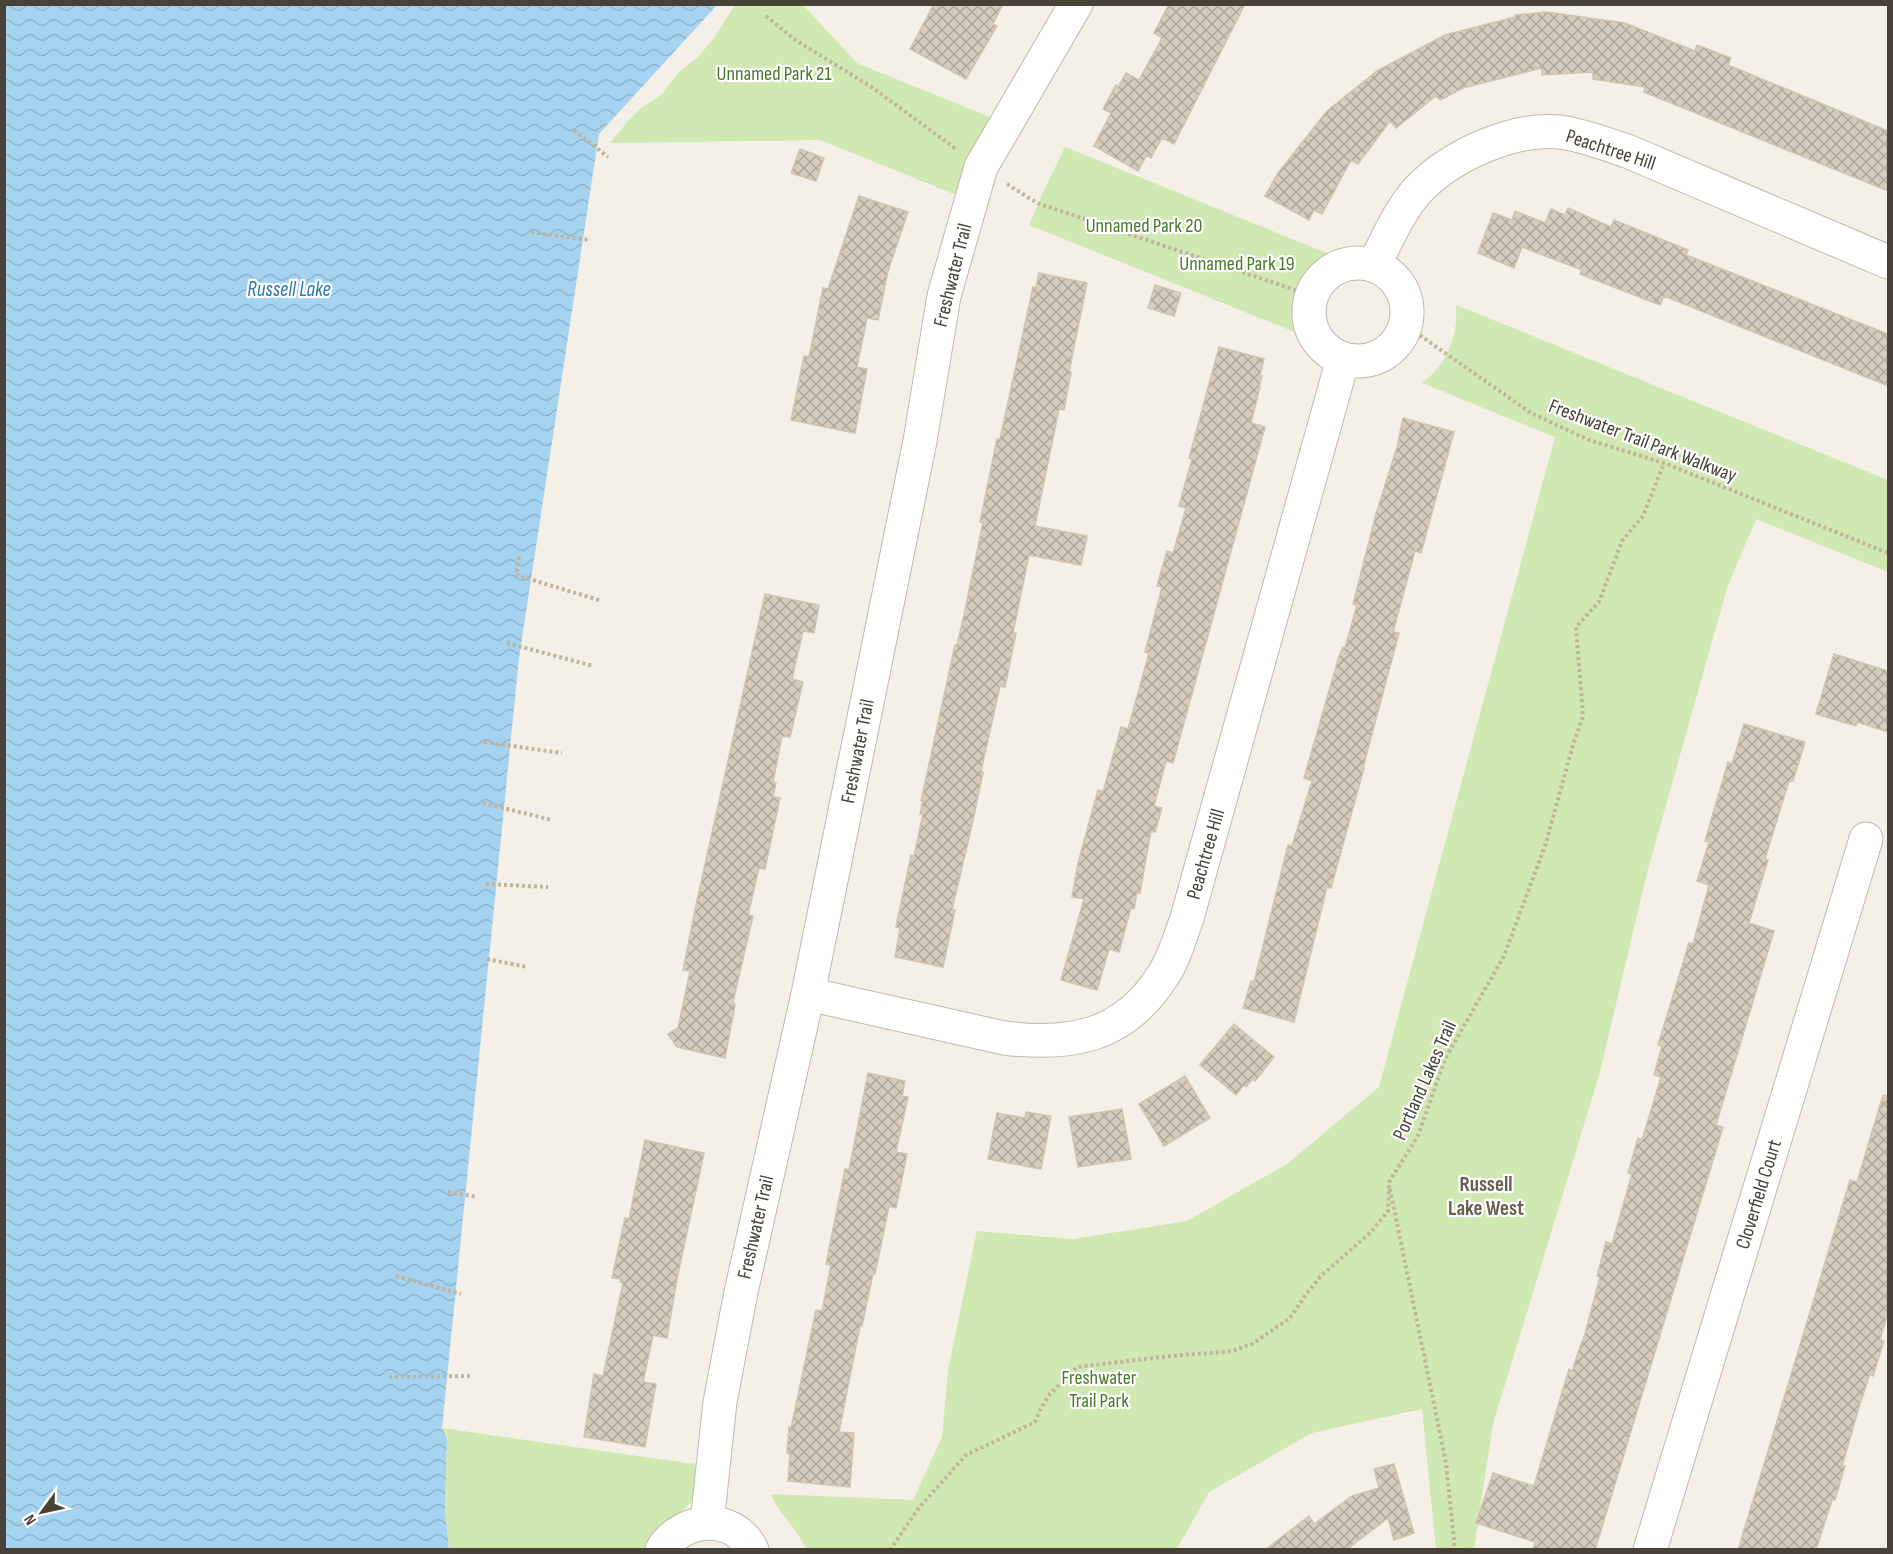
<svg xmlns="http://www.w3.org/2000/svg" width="1893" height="1554" viewBox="0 0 1893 1554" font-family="'Sofia Sans Condensed',sans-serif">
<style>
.green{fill:#d0e8b2}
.water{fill:url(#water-waves)}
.building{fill:url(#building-cross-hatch);stroke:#d0c4b1;stroke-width:1.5}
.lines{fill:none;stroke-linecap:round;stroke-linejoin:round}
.minor-casing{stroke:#c0b8ab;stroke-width:35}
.path{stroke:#c1b49c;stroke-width:4;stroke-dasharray:3 3;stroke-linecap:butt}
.minor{stroke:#fff;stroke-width:33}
.labels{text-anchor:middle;stroke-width:4.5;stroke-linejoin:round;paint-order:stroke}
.park-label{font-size:20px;fill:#49792a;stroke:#fff}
.street-label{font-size:20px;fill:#474137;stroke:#fff}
.water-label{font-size:21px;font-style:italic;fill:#2e79ab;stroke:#fff}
.neighbourhood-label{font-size:21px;font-weight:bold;fill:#6a5f4e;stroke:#fff}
</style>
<defs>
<pattern id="water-waves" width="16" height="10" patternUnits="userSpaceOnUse" patternTransform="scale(1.5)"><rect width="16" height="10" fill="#a5d3f0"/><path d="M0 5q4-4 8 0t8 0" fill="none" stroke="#8fb6ce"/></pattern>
<pattern id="building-cross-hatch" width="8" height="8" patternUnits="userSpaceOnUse" patternTransform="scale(1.5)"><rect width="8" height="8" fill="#d6ccbe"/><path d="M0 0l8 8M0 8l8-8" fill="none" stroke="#afa79b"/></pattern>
</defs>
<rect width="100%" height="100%" fill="#f4f0e8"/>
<!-- green -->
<path class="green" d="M 735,5 L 803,5 L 857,63 L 1002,122 L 966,199 L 820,140 L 610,143 L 629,120 L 640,109 L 662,94 L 678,73 L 699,56 L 714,38 Z
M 1065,147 L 1332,255 C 1306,281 1299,298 1302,335 L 1029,225 L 1046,186 Z
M 1456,305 L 1888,480 L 1888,572 L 1756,519 L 1727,588 L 1647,873 L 1600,1072 L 1493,1424 L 1474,1549 L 1436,1549 L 1422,1409 L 1312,1433 L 1209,1492 L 1177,1549 L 806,1549 C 796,1526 779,1515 771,1494 L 913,1500 L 942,1437 L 948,1370 L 977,1231 L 1073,1239 L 1187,1221 L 1287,1164 L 1379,1087 L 1555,437 L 1422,383 C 1448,363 1458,338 1456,305 Z
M 442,1428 L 701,1465 L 698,1490 L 691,1502 L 669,1525 L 656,1549 L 449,1549 L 445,1510 L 447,1438 Z"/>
<!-- water -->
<path class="water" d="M 5,4 L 717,5 L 599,134 L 519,658 L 442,1428 L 447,1438 L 445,1510 L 449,1549 L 5,1549 Z"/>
<!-- building -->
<path class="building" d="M 934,4 L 1003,4 L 993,24 L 997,26 L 966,79 L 910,49 Z
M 1169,4 L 1245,4 L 1174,144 L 1162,138 L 1151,158 L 1147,155 L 1138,171 L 1094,146 L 1111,113 L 1103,109 L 1116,85 L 1118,87 L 1126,73 L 1139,80 L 1162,38 L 1154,33 Z
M 1546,12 L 1625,23 L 1695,51 L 1697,45 L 1731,58 L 1728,65 L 1888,131 L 1888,191 L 1644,92 L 1645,87 L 1593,79 L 1593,72 L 1542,75 L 1542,68 L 1463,88 L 1440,100 L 1436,96 L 1396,128 L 1390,121 L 1358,164 L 1351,160 L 1322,214 L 1314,210 L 1309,220 L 1265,196 L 1278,173 L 1327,111 L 1377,71 L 1445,35 L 1515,17 L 1515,15 Z
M 800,149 L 824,158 L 816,181 L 791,173 Z
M 859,196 L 908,212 L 888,271 L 878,320 L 867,318 L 857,367 L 867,369 L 855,433 L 791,420 L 804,356 L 809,357 L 823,288 L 828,289 Z
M 1568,208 L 1611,227 L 1614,220 L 1688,250 L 1686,255 L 1888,334 L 1888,386 L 1664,296 L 1660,305 L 1580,274 L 1582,270 L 1522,247 L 1514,268 L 1478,253 L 1493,213 L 1512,220 L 1515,211 L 1545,223 L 1551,209 L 1565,215 Z
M 1039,273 L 1087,283 L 1069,372 L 1071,372 L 1064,410 L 1059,409 L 1035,526 L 1087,536 L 1081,565 L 1029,555 L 1013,633 L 1016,633 L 1005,687 L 1000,686 L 981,771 L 983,772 L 972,825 L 952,910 L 955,910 L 943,967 L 895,957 L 900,928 L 896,927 L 911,855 L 914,856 L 923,814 L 920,814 L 923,801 L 921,801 L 955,645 L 957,645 L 964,615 L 983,522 L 980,522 L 997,439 L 1000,439 L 1033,287 L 1036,288 Z
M 1155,285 L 1181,293 L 1174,316 L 1148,308 Z
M 1219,347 L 1264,359 L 1260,375 L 1262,376 L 1259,387 L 1260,387 L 1251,423 L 1265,427 L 1173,763 L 1166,761 L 1154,806 L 1162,808 L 1155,832 L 1151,831 L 1140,893 L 1137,892 L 1134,909 L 1131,908 L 1119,952 L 1109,949 L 1097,990 L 1061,980 L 1084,899 L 1072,897 L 1078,863 L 1098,790 L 1103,792 L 1121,727 L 1128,729 L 1149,653 L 1145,652 L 1162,587 L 1157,586 L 1167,551 L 1173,553 L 1186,508 L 1179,506 L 1192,459 L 1189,458 Z
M 1403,418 L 1454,432 L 1421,553 L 1415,551 L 1393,632 L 1399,633 L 1363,768 L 1364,768 L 1331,888 L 1327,887 L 1294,1022 L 1243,1008 L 1251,981 L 1254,982 L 1288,845 L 1292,846 L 1312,781 L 1304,778 L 1339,656 L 1343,647 L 1345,648 L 1357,605 L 1353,604 L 1376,514 L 1397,447 Z
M 765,594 L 819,605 L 814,633 L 803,631 L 792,679 L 803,682 L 790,737 L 782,736 L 773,782 L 776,783 L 773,797 L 780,798 L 765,869 L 759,868 L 748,915 L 753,916 L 733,1002 L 735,1005 L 725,1058 L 677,1047 L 668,1034 L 678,1028 L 690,971 L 683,970 L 696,905 Z
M 1834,654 L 1888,671 L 1888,732 L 1857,722 L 1856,726 L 1816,714 Z
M 1744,724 L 1805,742 L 1793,781 L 1789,781 L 1765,859 L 1768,860 L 1749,923 L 1774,931 L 1716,1125 L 1723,1127 L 1595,1550 L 1533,1550 L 1535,1542 L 1476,1523 L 1493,1473 L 1534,1486 L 1569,1369 L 1572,1371 L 1582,1341 L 1583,1341 L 1600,1277 L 1597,1276 L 1606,1242 L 1612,1244 L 1632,1174 L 1628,1173 L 1638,1138 L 1642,1140 L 1661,1077 L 1654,1075 L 1662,1046 L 1658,1045 L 1689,943 L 1693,944 L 1709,885 L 1697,881 L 1709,842 L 1705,841 L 1728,762 L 1732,764 Z
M 1234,1024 L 1274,1057 L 1255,1081 L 1253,1079 L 1246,1087 L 1244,1085 L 1236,1095 L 1200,1065 Z
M 868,1073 L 905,1081 L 902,1096 L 908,1097 L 896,1152 L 907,1154 L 896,1208 L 889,1206 L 875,1274 L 873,1274 L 862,1326 L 860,1326 L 839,1432 L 854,1433 L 850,1487 L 788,1481 L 790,1454 L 787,1453 L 789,1427 L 791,1428 L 816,1310 L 822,1311 L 831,1265 L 826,1264 L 845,1169 L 849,1170 Z
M 1185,1076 L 1210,1118 L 1164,1146 L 1139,1104 Z
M 1883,1095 L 1888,1096 L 1888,1312 L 1880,1340 L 1884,1341 L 1873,1376 L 1870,1374 L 1860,1404 L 1842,1466 L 1845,1466 L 1835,1500 L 1832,1500 L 1816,1550 L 1738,1550 L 1850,1180 L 1857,1182 Z
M 1122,1109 L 1131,1159 L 1078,1167 L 1069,1117 Z
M 1026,1112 L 1051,1116 L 1041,1169 L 988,1159 L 997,1113 L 1025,1118 Z
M 645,1140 L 704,1153 L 677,1279 L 667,1338 L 653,1335 L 643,1382 L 656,1384 L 645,1447 L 584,1437 L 594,1374 L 603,1376 L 623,1283 L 620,1282 L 621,1279 L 612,1278 L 625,1218 L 629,1219 Z
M 1394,1464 L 1414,1533 L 1394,1540 L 1388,1518 L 1346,1550 L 1265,1550 L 1309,1516 L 1314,1524 L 1352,1496 L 1379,1488 L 1374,1469 Z"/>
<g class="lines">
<!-- minor casing -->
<g class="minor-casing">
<path id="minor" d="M1309 312a49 49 0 1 1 98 0a49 49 0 1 1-98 0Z
M 1374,265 C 1387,240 1399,211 1418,190 C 1450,156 1513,127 1560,132 C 1583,135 1605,144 1627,151 L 1888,262
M 808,994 L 1004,1038 C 1071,1046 1123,1037 1162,977 C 1174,960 1180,937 1187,918 L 1343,359
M 707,1523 L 720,1402 L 741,1292 L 808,994 L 920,441 L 944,296 L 981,167 L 1076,4
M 662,1550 C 681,1517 734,1512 752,1550
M 1650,1550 L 1866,839"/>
</g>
<!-- path -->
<path class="path" d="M 766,16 L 794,39 L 873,88 L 956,149
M 574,130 L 608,157
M 1007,184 L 1037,203 L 1313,296
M 531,232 L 589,240
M 1405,325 L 1531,413 L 1589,440 L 1664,463 L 1888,553
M 519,557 L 516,575 L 602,601
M 507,643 L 593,666
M 484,742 L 562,753
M 483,803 L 552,820
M 486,884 L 548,887
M 487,959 L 527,967
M 1390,1189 L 1446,1463 L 1455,1550
M 448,1192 L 477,1197
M 396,1276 L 461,1294
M 389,1377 L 470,1376
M 890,1550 L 918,1509 L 966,1455 L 1035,1422 L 1041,1408 L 1050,1394 L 1077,1367 L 1172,1356 L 1233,1351 L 1252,1344 L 1290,1318 L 1307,1293 L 1321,1276 L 1371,1232 L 1388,1211 L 1389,1182 L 1418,1136 L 1445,1059 L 1504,956 L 1546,843 L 1573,745 L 1583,716 L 1576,627 L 1599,602 L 1622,541 L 1643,516 L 1664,463"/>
<!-- minor -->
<use href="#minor" class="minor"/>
</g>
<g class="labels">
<!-- park labels -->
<g class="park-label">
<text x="774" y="80">Unnamed Park 21</text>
<text x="1144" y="232">Unnamed Park 20</text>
<text x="1237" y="270">Unnamed Park 19</text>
<text x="1099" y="1384">Freshwater<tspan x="1099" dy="23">Trail Park</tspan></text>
</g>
<!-- street labels -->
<g class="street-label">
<text transform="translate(1611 149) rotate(18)" y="7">Peachtree Hill</text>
<text transform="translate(952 275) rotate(-76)" y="7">Freshwater Trail</text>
<text transform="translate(1643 440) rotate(21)" y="7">Freshwater Trail Park Walkway</text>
<text transform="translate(857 751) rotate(-79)" y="7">Freshwater Trail</text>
<text transform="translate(1205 854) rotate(-74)" y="7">Peachtree Hill</text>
<text transform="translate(1424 1080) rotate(-66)" y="7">Portland Lakes Trail</text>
<text transform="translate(1758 1194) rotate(-73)" y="7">Cloverfield Court</text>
<text transform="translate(755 1227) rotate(-77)" y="7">Freshwater Trail</text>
</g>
<!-- water labels -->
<g class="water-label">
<text x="289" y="296">Russell Lake</text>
</g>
<!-- neighbourhood labels -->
<g class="neighbourhood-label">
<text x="1486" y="1191">Russell<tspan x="1486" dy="24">Lake West</tspan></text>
</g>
</g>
<!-- border -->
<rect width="1893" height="1554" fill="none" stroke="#474137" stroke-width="12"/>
<!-- north arrow -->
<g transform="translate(42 1512) rotate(237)" stroke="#ffffff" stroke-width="4.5" paint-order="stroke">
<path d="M0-4.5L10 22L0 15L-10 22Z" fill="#474137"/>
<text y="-9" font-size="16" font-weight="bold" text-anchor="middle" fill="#474137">N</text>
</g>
</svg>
